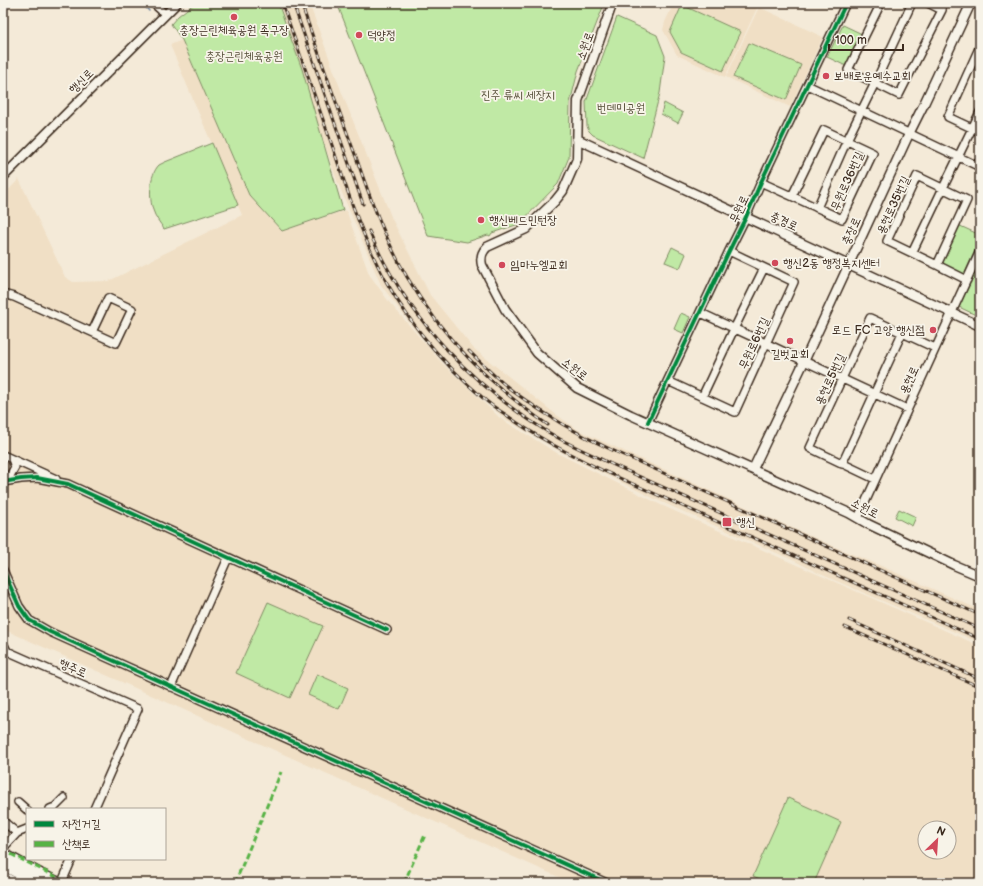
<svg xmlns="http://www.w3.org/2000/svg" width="983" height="886" viewBox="0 0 983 886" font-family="'Balsamiq Sans','Poor Story',sans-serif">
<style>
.built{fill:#f0dfc5;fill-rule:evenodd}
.green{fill:#c0e9a5;stroke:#7e8a62}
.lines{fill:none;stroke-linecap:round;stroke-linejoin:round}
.stream{stroke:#788ca3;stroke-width:1.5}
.minor-casing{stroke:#3b2a1e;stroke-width:10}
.major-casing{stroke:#3b2a1e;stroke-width:11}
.highway-casing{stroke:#3b2a1e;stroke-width:13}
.minor{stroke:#f7f3e8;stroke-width:7}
.major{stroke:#f7f3e8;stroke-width:8}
.highway{stroke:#f7f3e8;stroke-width:10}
.rail-casing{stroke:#3b2a1e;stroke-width:3}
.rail{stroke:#f7f3e8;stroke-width:1.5;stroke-dasharray:4.5;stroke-linecap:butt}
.quiet{stroke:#57b245;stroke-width:3;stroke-dasharray:6 3;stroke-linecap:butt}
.cycleway-casing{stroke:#f7f3e8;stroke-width:6}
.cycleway{stroke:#00873e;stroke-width:4}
.poi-dot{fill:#d1495b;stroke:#f7f3e8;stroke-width:1.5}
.labels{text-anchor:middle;stroke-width:3.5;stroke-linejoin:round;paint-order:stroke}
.poi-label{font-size:12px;fill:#3b2a1e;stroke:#f7f3e8;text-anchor:start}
.street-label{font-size:12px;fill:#3b2a1e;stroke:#f7f3e8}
.park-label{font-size:12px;fill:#565039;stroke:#f7f3e8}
</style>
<rect width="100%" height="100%" fill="#f4ead8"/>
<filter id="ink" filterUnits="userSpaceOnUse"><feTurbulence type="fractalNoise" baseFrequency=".025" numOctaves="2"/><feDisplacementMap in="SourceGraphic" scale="8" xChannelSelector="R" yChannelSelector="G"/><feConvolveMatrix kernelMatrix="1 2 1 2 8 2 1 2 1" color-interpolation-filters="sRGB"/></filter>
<g filter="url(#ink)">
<!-- built -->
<path class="built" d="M 277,3 L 309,3 L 342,93 L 392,219 L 430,295 L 473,348 L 554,413 L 578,430 L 763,515 L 849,553 L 872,562 L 980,610 L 980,643 L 818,573 L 795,561 L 655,499 L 574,459 L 505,419 L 475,391 L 416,331 L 381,285 L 337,181 Z
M 674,3 L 752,3 L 758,6 L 725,77 L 677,55 L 663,30 L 665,22 Z
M 759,7 L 823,37 L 790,107 L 726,77 Z
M 182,40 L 249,195 L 282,231 L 346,210 L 369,274 L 389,302 L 442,363 L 501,419 L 557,453 L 663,506 L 980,646 L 980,883 L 572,883 L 3,629 L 3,196 L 19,179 L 65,277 L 73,282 L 109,281 L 242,215 L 170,45 ZM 925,828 L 949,828 L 949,852 L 925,852 Z"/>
<!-- green -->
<path class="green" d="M 195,3 L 278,3 L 302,69 L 343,210 L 282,231 L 249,195 L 182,40 L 171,24 L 178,16 Z
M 337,3 L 603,3 L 603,7 L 578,71 L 570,103 L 569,157 L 558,184 L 519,224 L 492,233 L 490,236 L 488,235 L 467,242 L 428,236 Z
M 682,5 L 741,32 L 723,71 L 681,52 L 670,32 Z
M 617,17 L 657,35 L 665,56 L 660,93 L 643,158 L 593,135 L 589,131 L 587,126 L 586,102 Z
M 843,25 L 862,34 L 846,66 L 827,57 Z
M 749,43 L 801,65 L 786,100 L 733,77 Z
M 664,103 L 683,113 L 678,123 L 661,114 Z
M 212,143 L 238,205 L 164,229 C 160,223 155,217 153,210 C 149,198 149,175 159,165 C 161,164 163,163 165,162 Z
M 958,225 L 980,235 L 980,239 L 964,275 L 943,265 L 943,256 Z
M 672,247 L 686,254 L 680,268 L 665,262 Z
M 980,263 L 980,317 L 959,307 Z
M 681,313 L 690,317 L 683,333 L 674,329 Z
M 899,509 L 916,517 L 912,526 L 895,517 Z
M 268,602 L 323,626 L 290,698 L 236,673 Z
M 317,674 L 348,688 L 339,709 L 308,695 Z
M 788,798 L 841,822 L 814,883 L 769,883 L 753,876 Z"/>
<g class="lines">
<!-- stream -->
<path class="stream" d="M 142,3 L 149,11"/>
<!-- minor casing -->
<g class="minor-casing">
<path id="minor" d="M 153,3 L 165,14
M 881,3 L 848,70 L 899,95 L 942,10 L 928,3
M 980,46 L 948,117 L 980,132
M 807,85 L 980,167
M 917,176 L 967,200 L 937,265 L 887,241 Z
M 761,182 L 767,185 L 842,219 L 873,153 L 824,130 L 792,196
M 817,208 L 847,140 L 875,83 L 912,3
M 912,253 L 943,188 L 980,112
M 937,265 L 967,280
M 3,294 L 14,297 L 116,343 L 132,309 L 108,298 L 92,332
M 701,313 L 907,409
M 668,381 L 735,412 L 794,282 L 729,251
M 702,397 L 734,329 L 764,268
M 648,422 L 729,251 L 746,217 L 761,182 L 846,3
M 3,455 L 56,479
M 842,464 L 902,333
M 875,479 L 810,448 L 870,318 L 935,348
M 3,482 L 21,479 L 37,478 L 68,484 L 387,630
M 3,482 L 11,474 L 15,467 L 12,459
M 858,518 L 980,251
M 3,570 L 19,606 L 29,620 L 50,632 L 607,883
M 3,643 L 7,651 L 138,709 L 94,809
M 171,687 L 228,558
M 18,802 L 27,810
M 50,809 L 55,807 L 64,798
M 3,821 L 17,833
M 3,848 L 17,833 L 27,829
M 62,882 L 72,859"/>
</g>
<!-- major casing -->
<g class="major-casing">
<path id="major" d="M 612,3 L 612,5 L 578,101 L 577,159 L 563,191 L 555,201 L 526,229 L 487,247 C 482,252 480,257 482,265 L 505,309 L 537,353 L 577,388 L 631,415 L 849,513 L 868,524 L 954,565 L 980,576
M 577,139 L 980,326
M 3,177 L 177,3
M 753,469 L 802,366 L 909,134 L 923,106 L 971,3"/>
</g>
<!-- highway casing -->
<g class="highway-casing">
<path id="highway" d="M 3,854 L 40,874 L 59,883
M 3,865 L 37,883
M 3,877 L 15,883"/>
</g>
<!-- minor -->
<use href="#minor" class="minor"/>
<!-- major -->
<use href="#major" class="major"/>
<!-- highway -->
<use href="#highway" class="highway"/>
<!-- rail casing -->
<g class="rail-casing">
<path id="rail" d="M 282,3 C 299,51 316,100 333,148 C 346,187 359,227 377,264 C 402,315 440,361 483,398 C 489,404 497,409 505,414 C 536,437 569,454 604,471 L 980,639
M 293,3 L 363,204
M 301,3 C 319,54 337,106 356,157 C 370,198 385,239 407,277 C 443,338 489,384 548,425
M 369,231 C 407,319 477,392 560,439 C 575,447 591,454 607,462 L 980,629
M 469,351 C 483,365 498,380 514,392 C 545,415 577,434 612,450 L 980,615
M 849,620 L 980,679
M 845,627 L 980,687"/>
</g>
<!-- rail -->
<use href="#rail" class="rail"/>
<!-- quiet -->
<path class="quiet" d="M 3,850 L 68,883
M 235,883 L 281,772
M 404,883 L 425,835"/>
<!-- cycleway casing -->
<g class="cycleway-casing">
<path id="cycleway" d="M 648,422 L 729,251 L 746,217 L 761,182 L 846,3
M 3,482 L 21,479 L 37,478 L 68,484 L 387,630
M 3,570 L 19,606 L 29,620 L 50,632 L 607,883"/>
</g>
<!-- cycleway -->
<use href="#cycleway" class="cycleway"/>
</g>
</g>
<!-- markers -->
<g class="poi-dot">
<circle cx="234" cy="17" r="4"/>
<circle cx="359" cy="35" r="4"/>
<circle cx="826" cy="76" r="4"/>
<circle cx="481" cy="220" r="4"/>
<circle cx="775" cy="263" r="4"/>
<circle cx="502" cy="265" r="4"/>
<circle cx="933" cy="330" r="4"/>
<circle cx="790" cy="341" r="4"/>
<rect x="722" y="517" width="10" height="10" rx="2"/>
</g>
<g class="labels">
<!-- poi labels -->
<g class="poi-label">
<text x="234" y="34" text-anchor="middle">충장근린체육공원 족구장</text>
<text x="367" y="39">덕양정</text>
<text x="834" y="80">보배로운예수교회</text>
<text x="489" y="224">행신베드민턴장</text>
<text x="783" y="267">행신2동 행정복지센터</text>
<text x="510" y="269">임마누엘교회</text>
<text x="925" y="334" text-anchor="end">로드 FC 고양 행신점</text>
<text x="790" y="358" text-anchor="middle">길벗교회</text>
<text x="736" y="526">행신</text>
</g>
<!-- street labels -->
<g class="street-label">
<text transform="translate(585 46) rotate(-70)" y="4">소원로</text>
<text transform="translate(81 81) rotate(-45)" y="4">행신로</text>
<text transform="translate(847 181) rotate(-66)" y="4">무원로36번길</text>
<text transform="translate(893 205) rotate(-65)" y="4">용현로35번길</text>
<text transform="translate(739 209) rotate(-65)" y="4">무원로</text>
<text transform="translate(784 221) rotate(25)" y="4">충경로</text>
<text transform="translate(851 231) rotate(-65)" y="4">충장로</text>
<text transform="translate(754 343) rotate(-65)" y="4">무원로6번길</text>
<text transform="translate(575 369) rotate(38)" y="4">소원로</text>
<text transform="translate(830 379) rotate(-65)" y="4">용현로5번길</text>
<text transform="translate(909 380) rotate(-65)" y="4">용현로</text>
<text transform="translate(865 508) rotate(28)" y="4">소원로</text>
<text transform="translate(73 668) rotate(24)" y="4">행주로</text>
</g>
<!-- park labels -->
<g class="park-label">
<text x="244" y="60">충장근린체육공원</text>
<text x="518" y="99">진주 류씨 세장지</text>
<text x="621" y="112">번데미공원</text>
</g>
</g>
<!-- margin -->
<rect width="983" height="886" fill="none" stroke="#f7f3e8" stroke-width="16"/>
<rect x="8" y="8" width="967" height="870" fill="none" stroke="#3b2a1e" stroke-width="1.5" filter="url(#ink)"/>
<!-- legend -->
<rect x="26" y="808" width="140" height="52" fill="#f7f3e8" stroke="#aca397"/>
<rect x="34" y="821" width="20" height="6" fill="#00873e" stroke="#aca397"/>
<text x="62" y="828" font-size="12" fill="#3b2a1e">자전거길</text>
<rect x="34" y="841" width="20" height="6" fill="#57b245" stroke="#aca397"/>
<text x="62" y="848" font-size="12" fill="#3b2a1e">산책로</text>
<!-- north arrow -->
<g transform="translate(937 840) rotate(25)"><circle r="19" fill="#f7f3e8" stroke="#aca397"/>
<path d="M0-3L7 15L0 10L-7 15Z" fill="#d1495b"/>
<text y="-6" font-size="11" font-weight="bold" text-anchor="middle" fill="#3b2a1e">N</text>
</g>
<!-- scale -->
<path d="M829 44v6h74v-6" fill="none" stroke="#3b2a1e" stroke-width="2"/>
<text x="835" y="44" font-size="12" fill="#3b2a1e" stroke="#f7f3e8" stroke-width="3" paint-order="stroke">100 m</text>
</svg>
